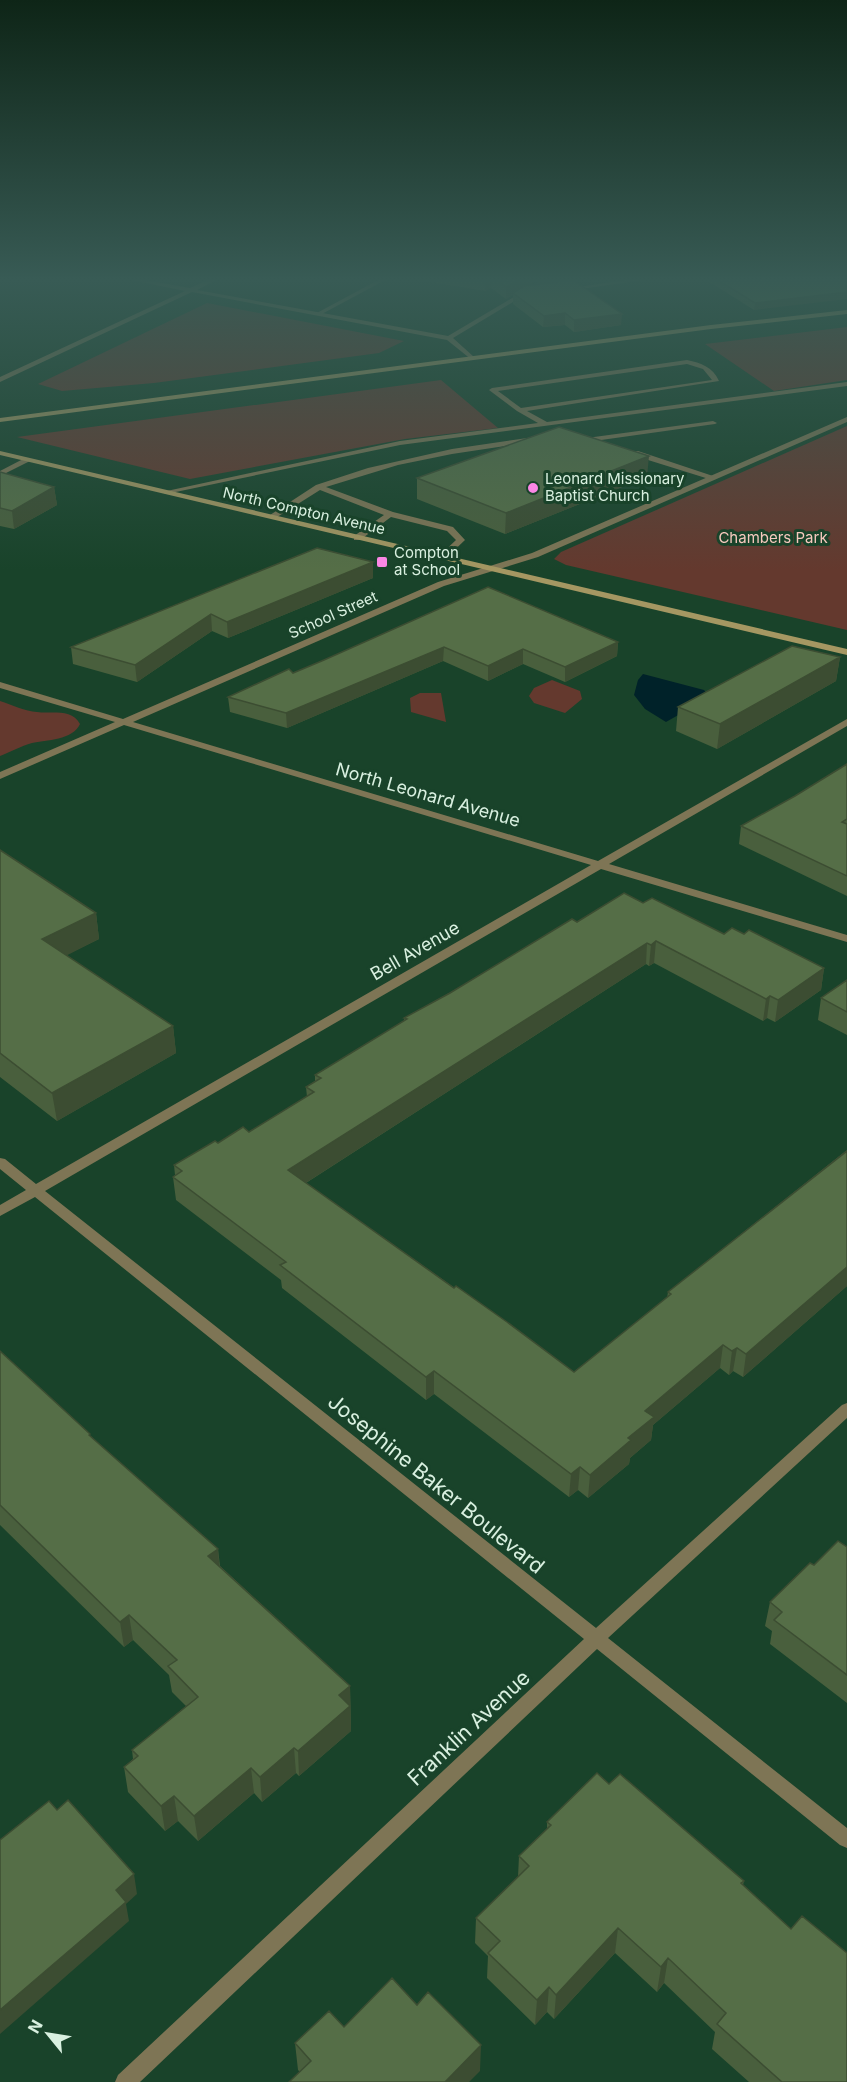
<svg xmlns="http://www.w3.org/2000/svg" width="847" height="2082" viewBox="0 0 847 2082" font-family="Inter,sans-serif">
<style>
.green{fill:#64392e}
.water{fill:#002229}
.lines{fill:none;stroke-linecap:round;stroke-linejoin:round}
.lane{fill:#7e7555;fill-rule:evenodd}
.street{fill:#7e7555;fill-rule:evenodd}
.secondary{fill:#a59762;fill-rule:evenodd}
.wall{fill:#495f3d;fill-rule:evenodd}
.shaded-wall{fill:#3c4d32}
.building{fill:#556e47;stroke:#3c4d32;stroke-width:1.5}
.poi-dot{fill:#fb87e5;stroke:#19432a;stroke-width:2}
.labels{text-anchor:middle;stroke-width:6;stroke-linejoin:round;paint-order:stroke}
.far-poi-label{font-size:15px;fill:#d9f0e0;stroke:#19432a;text-anchor:start}
.far-street-label{font-size:15px;fill:#d9f0e0;stroke:#19432a}
.far-park-label{font-size:15px;fill:#f7c9be;stroke:#19432a}
.street-label{font-size:18px;fill:#d9f0e0;stroke:#19432a}
.near-street-label{font-size:21px;fill:#d9f0e0;stroke:#19432a}
</style>
<rect width="100%" height="100%" fill="#19432a"/>
<!-- green -->
<path class="green" d="M 207,303 L 404,341 L 379,353 L 154,383 L 62,391 L 38,384 Z
M 847,327 L 847,380 L 774,391 L 705,344 Z
M 441,380 L 498,428 L 405,439 L 190,479 L 17,437 Z
M 847,426 L 847,630 L 566,565 L 554,559 L 561,552 Z
M 552,680 L 580,691 L 582,699 L 565,713 L 534,703 L 529,696 L 534,688 Z
M 420,693 L 441,693 L 446,722 L 411,712 L 410,698 Z
M 0,701 C 12,705 25,711 37,712 C 51,714 72,708 80,724 C 73,740 46,740 32,743 C 21,746 10,752 0,756 Z"/>
<!-- water -->
<path class="water" d="M 643,674 L 704,690 L 710,697 L 666,722 L 645,709 L 634,695 L 638,680 Z"/>
<g class="lines">
<!-- lane -->
<path class="lane" d="M 380,279 L 387,279 L 320,315 L 315,314 Z
M 633,279 L 650,279 L 567,291 L 564,289 Z
M 687,360 C 701,363 713,367 719,381 L 527,411 L 547,422 L 847,382 L 847,386 L 400,445 L 166,494 L 162,492 L 400,441 L 538,423 L 517,411 L 489,390 L 492,388 ZM 687,364 L 703,369 L 712,380 L 521,408 L 498,391 Z
M 713,421 L 717,423 L 715,424 L 594,441 L 590,439 L 594,437 Z
M 534,437 L 537,437 L 537,441 L 452,454 L 398,465 L 326,487 L 393,512 L 453,527 L 465,540 L 444,560 L 437,558 L 456,540 L 447,531 L 391,517 L 360,540 L 354,540 L 354,536 L 384,515 L 320,490 L 274,519 L 267,517 L 316,485 L 368,468 L 452,449 Z
M 632,451 L 638,451 L 716,477 L 709,479 L 632,455 Z"/>
<!-- street -->
<path class="street" d="M 127,279 L 139,279 L 190,288 L 210,279 L 218,279 L 197,290 L 448,336 L 544,279 L 551,279 L 453,338 L 474,357 L 475,358 L 472,360 L 447,340 L 192,292 L 0,382 L 0,377 L 185,291 Z
M 847,417 L 847,422 L 538,557 L 444,586 L 133,722 L 598,861 L 847,719 L 847,726 L 609,864 L 847,935 L 847,942 L 601,869 L 45,1191 L 596,1628 L 842,1405 L 847,1403 L 847,1418 L 608,1638 L 847,1828 L 847,1848 L 840,1845 L 597,1649 L 140,2082 L 115,2082 L 118,2075 L 584,1639 L 35,1197 L 0,1216 L 0,1205 L 26,1190 L 0,1169 L 0,1158 L 5,1159 L 36,1184 L 591,865 L 124,725 L 0,779 L 0,772 L 115,722 L 0,688 L 0,682 L 123,719 L 438,582 L 532,553 Z
M 25,458 L 32,460 L 0,476 L 0,471 Z"/>
<!-- secondary -->
<path class="secondary" d="M 847,310 L 847,314 L 711,329 L 0,422 L 0,418 L 711,325 Z
M 0,451 L 847,649 L 847,655 L 0,455 Z"/>
</g>
<!-- wall -->
<path class="wall" d="M 413,279 L 565,279 L 565,281 L 621,325 L 574,332 L 565,325 L 543,327 L 513,304 L 513,295 L 506,299 L 491,288 L 485,291 ZM 538,280 L 538,285 L 528,286 Z
M 705,279 L 847,279 L 754,310 Z
M 0,472 L 54,487 L 57,505 L 14,529 L 0,526 Z
M 647,477 L 505,534 L 417,499 L 417,478 Z
M 317,548 L 373,578 L 228,638 L 212,631 L 137,682 L 73,664 L 71,647 Z
M 488,587 L 618,642 L 617,656 L 565,682 L 523,664 L 488,681 L 443,661 L 287,728 L 230,712 L 228,697 L 293,673 L 324,660 Z
M 840,657 L 836,681 L 717,749 L 676,731 L 678,707 Z
M 847,764 L 847,896 L 739,844 L 741,826 L 795,796 Z
M 0,850 L 96,913 L 99,939 L 66,955 L 173,1026 L 176,1053 L 57,1121 L 0,1077 Z
M 643,903 L 724,934 L 744,934 L 824,968 L 821,990 L 775,1022 L 767,1018 L 763,1021 L 654,963 L 649,966 L 646,964 L 306,1183 L 574,1372 L 667,1298 L 668,1292 L 847,1150 L 847,1286 L 743,1377 L 733,1371 L 729,1375 L 720,1368 L 653,1425 L 651,1440 L 630,1458 L 629,1464 L 588,1498 L 578,1490 L 569,1497 L 434,1394 L 426,1400 L 282,1288 L 281,1280 L 176,1200 L 173,1177 L 175,1175 L 174,1165 L 218,1143 L 249,1132 L 307,1097 L 306,1087 L 315,1081 L 315,1075 L 404,1021 L 404,1018 L 577,922 Z
M 847,980 L 847,1035 L 818,1020 L 821,998 Z
M 0,1351 L 91,1437 L 218,1549 L 220,1566 L 350,1686 L 351,1731 L 299,1776 L 296,1773 L 262,1802 L 254,1793 L 198,1841 L 178,1821 L 165,1831 L 128,1792 L 124,1767 L 133,1759 L 132,1750 L 186,1706 L 172,1692 L 169,1675 L 133,1640 L 124,1647 L 0,1525 Z
M 847,1547 L 847,1703 L 770,1644 L 772,1631 L 765,1626 L 770,1602 L 814,1565 Z
M 609,1784 L 744,1881 L 743,1885 L 847,2082 L 749,2082 L 712,2049 L 715,2032 L 664,1983 L 657,1992 L 615,1953 L 554,2019 L 547,2012 L 535,2025 L 487,1978 L 488,1956 L 475,1943 L 476,1918 L 518,1877 L 519,1856 L 547,1829 L 547,1822 Z
M 344,2027 L 480,2071 L 300,2072 L 298,2070 L 295,2043 Z"/>
<!-- shaded-wall -->
<path class="shaded-wall" d="M 485,279 L 491,279 L 491,288 L 485,291 Z
M 520,279 L 565,279 L 565,286 L 538,289 L 538,280 L 515,294 L 513,293 L 513,295 L 506,299 L 506,287 Z
M 847,292 L 847,299 L 754,310 L 755,303 Z
M 565,313 L 565,325 L 543,327 L 544,316 Z
M 622,314 L 621,325 L 574,332 L 574,320 Z
M 649,456 L 647,477 L 505,534 L 506,513 Z
M 54,487 L 57,505 L 14,529 L 12,511 Z
M 373,562 L 373,578 L 228,638 L 227,622 Z
M 211,614 L 212,631 L 137,682 L 135,665 Z
M 618,642 L 617,656 L 565,682 L 565,667 Z
M 444,647 L 443,661 L 287,728 L 286,713 Z
M 523,649 L 523,664 L 488,681 L 488,666 Z
M 840,657 L 836,681 L 717,749 L 720,724 Z
M 96,913 L 99,939 L 46,966 L 42,939 Z
M 656,941 L 654,963 L 649,966 L 651,945 Z
M 647,943 L 646,964 L 290,1193 L 288,1170 Z
M 824,968 L 821,990 L 775,1022 L 778,1000 Z
M 770,996 L 767,1018 L 763,1021 L 766,999 Z
M 173,1026 L 176,1053 L 57,1121 L 52,1093 Z
M 847,1267 L 847,1286 L 743,1377 L 746,1354 Z
M 723,1345 L 720,1368 L 653,1425 L 651,1440 L 630,1458 L 629,1464 L 588,1498 L 590,1475 L 628,1438 L 645,1411 Z
M 737,1348 L 733,1371 L 729,1375 L 732,1351 Z
M 434,1371 L 434,1394 L 426,1400 L 426,1377 Z
M 580,1467 L 578,1490 L 569,1497 L 571,1474 Z
M 218,1549 L 220,1574 L 208,1556 Z
M 129,1615 L 133,1640 L 124,1647 L 120,1622 Z
M 350,1686 L 351,1731 L 299,1776 L 298,1751 L 339,1695 Z
M 294,1748 L 296,1773 L 262,1802 L 260,1777 Z
M 251,1768 L 254,1793 L 198,1841 L 194,1816 Z
M 174,1796 L 178,1821 L 165,1831 L 161,1806 Z
M 134,1874 L 137,1894 L 126,1904 L 129,1921 L 0,2034 L 0,2010 L 116,1890 Z
M 618,1928 L 615,1953 L 554,2019 L 556,1995 Z
M 668,1958 L 664,1983 L 657,1992 L 661,1967 Z
M 549,1987 L 547,2012 L 535,2025 L 537,2000 Z
M 481,2045 L 480,2071 L 469,2082 L 445,2082 Z"/>
<!-- building -->
<path class="building" d="M 496,279 L 520,279 L 506,287 Z
M 716,279 L 847,279 L 847,292 L 755,303 Z
M 573,280 L 622,314 L 574,320 L 565,313 L 544,316 L 513,293 L 524,286 Z
M 559,427 L 649,456 L 506,513 L 417,478 Z
M 0,472 L 54,487 L 12,511 L 0,508 Z
M 317,548 L 373,562 L 227,622 L 211,614 L 135,665 L 71,647 Z
M 488,587 L 618,642 L 565,667 L 523,649 L 488,666 L 444,647 L 286,713 L 228,697 L 289,669 L 293,673 L 324,660 Z
M 792,646 L 840,657 L 720,724 L 678,707 Z
M 847,764 L 847,819 L 842,822 L 847,824 L 847,876 L 741,826 L 795,796 Z
M 0,850 L 96,913 L 42,939 L 173,1026 L 52,1093 L 0,1053 Z
M 624,893 L 643,903 L 652,898 L 724,934 L 732,928 L 744,934 L 749,930 L 824,968 L 778,1000 L 770,996 L 766,999 L 656,941 L 651,945 L 647,943 L 288,1170 L 454,1288 L 456,1286 L 507,1322 L 574,1372 L 671,1294 L 668,1292 L 847,1151 L 847,1267 L 746,1354 L 737,1348 L 732,1351 L 723,1345 L 645,1411 L 654,1417 L 628,1438 L 631,1440 L 590,1475 L 580,1467 L 571,1474 L 434,1371 L 426,1377 L 280,1265 L 286,1262 L 173,1177 L 182,1171 L 174,1165 L 215,1141 L 218,1143 L 243,1127 L 249,1132 L 314,1092 L 306,1087 L 321,1078 L 315,1075 L 407,1019 L 404,1018 L 450,993 L 572,919 L 577,922 Z
M 847,980 L 847,1012 L 821,998 Z
M 0,1351 L 90,1434 L 89,1435 L 218,1549 L 208,1556 L 350,1686 L 339,1695 L 350,1706 L 298,1751 L 294,1748 L 260,1777 L 251,1768 L 194,1816 L 174,1796 L 161,1806 L 124,1767 L 138,1756 L 132,1750 L 198,1697 L 168,1666 L 177,1660 L 129,1615 L 120,1622 L 0,1505 Z
M 838,1541 L 847,1547 L 847,1675 L 774,1620 L 782,1612 L 770,1602 L 810,1563 L 814,1565 Z
M 597,1773 L 609,1784 L 620,1774 L 744,1881 L 741,1883 L 791,1929 L 802,1916 L 847,1953 L 847,2082 L 782,2082 L 717,2024 L 726,2013 L 668,1958 L 661,1967 L 618,1928 L 556,1995 L 549,1987 L 537,2000 L 488,1953 L 500,1941 L 476,1918 L 529,1866 L 519,1856 L 551,1825 L 547,1822 Z
M 68,1800 L 134,1874 L 116,1890 L 126,1902 L 0,2010 L 0,1840 L 49,1801 L 57,1810 Z
M 392,1978 L 417,2005 L 428,1992 L 481,2045 L 445,2082 L 289,2082 L 311,2061 L 295,2043 L 329,2011 L 344,2027 Z"/>
<!-- sky -->
<linearGradient id="sky" x2="0" y2="1"><stop stop-color="#0e2517"/><stop offset="0.49" stop-color="#385b55"/><stop offset="1" stop-color="#385b55" stop-opacity="0"/></linearGradient>
<rect width="847" height="570" fill="url(#sky)"/>
<!-- markers -->
<g class="poi-dot">
<circle cx="533" cy="488" r="6"/>
<rect x="376" y="556" width="12" height="12" rx="3"/>
</g>
<g class="labels">
<!-- far-poi labels -->
<g class="far-poi-label">
<text x="545" y="484">Leonard Missionary<tspan x="545" dy="17">Baptist Church</tspan></text>
<text x="394" y="558">Compton<tspan x="394" dy="17">at School</tspan></text>
</g>
<!-- far-street labels -->
<g class="far-street-label">
<text transform="translate(304 511) rotate(13)" y="5">North Compton Avenue</text>
<text transform="translate(333 615) rotate(-24)" y="5">School Street</text>
</g>
<!-- far-park labels -->
<g class="far-park-label">
<text x="773" y="543">Chambers Park</text>
</g>
<!-- street labels -->
<g class="street-label">
<text transform="translate(428 795) rotate(16)" y="6">North Leonard Avenue</text>
<text transform="translate(415 951) rotate(-30)" y="6">Bell Avenue</text>
</g>
<!-- near-street labels -->
<g class="near-street-label">
<text transform="translate(436 1484) rotate(39)" y="7">Josephine Baker Boulevard</text>
<text transform="translate(469 1728) rotate(-43)" y="7">Franklin Avenue</text>
</g>
</g>
<!-- north arrow -->
<g transform="translate(48 2034) rotate(300)" stroke="#19432a" stroke-width="4.5" paint-order="stroke">
<path d="M0-4.5L10 22L0 15L-10 22Z" fill="#d9f0e0"/>
<text y="-9" font-size="16" font-weight="bold" text-anchor="middle" fill="#d9f0e0">N</text>
</g>
</svg>
